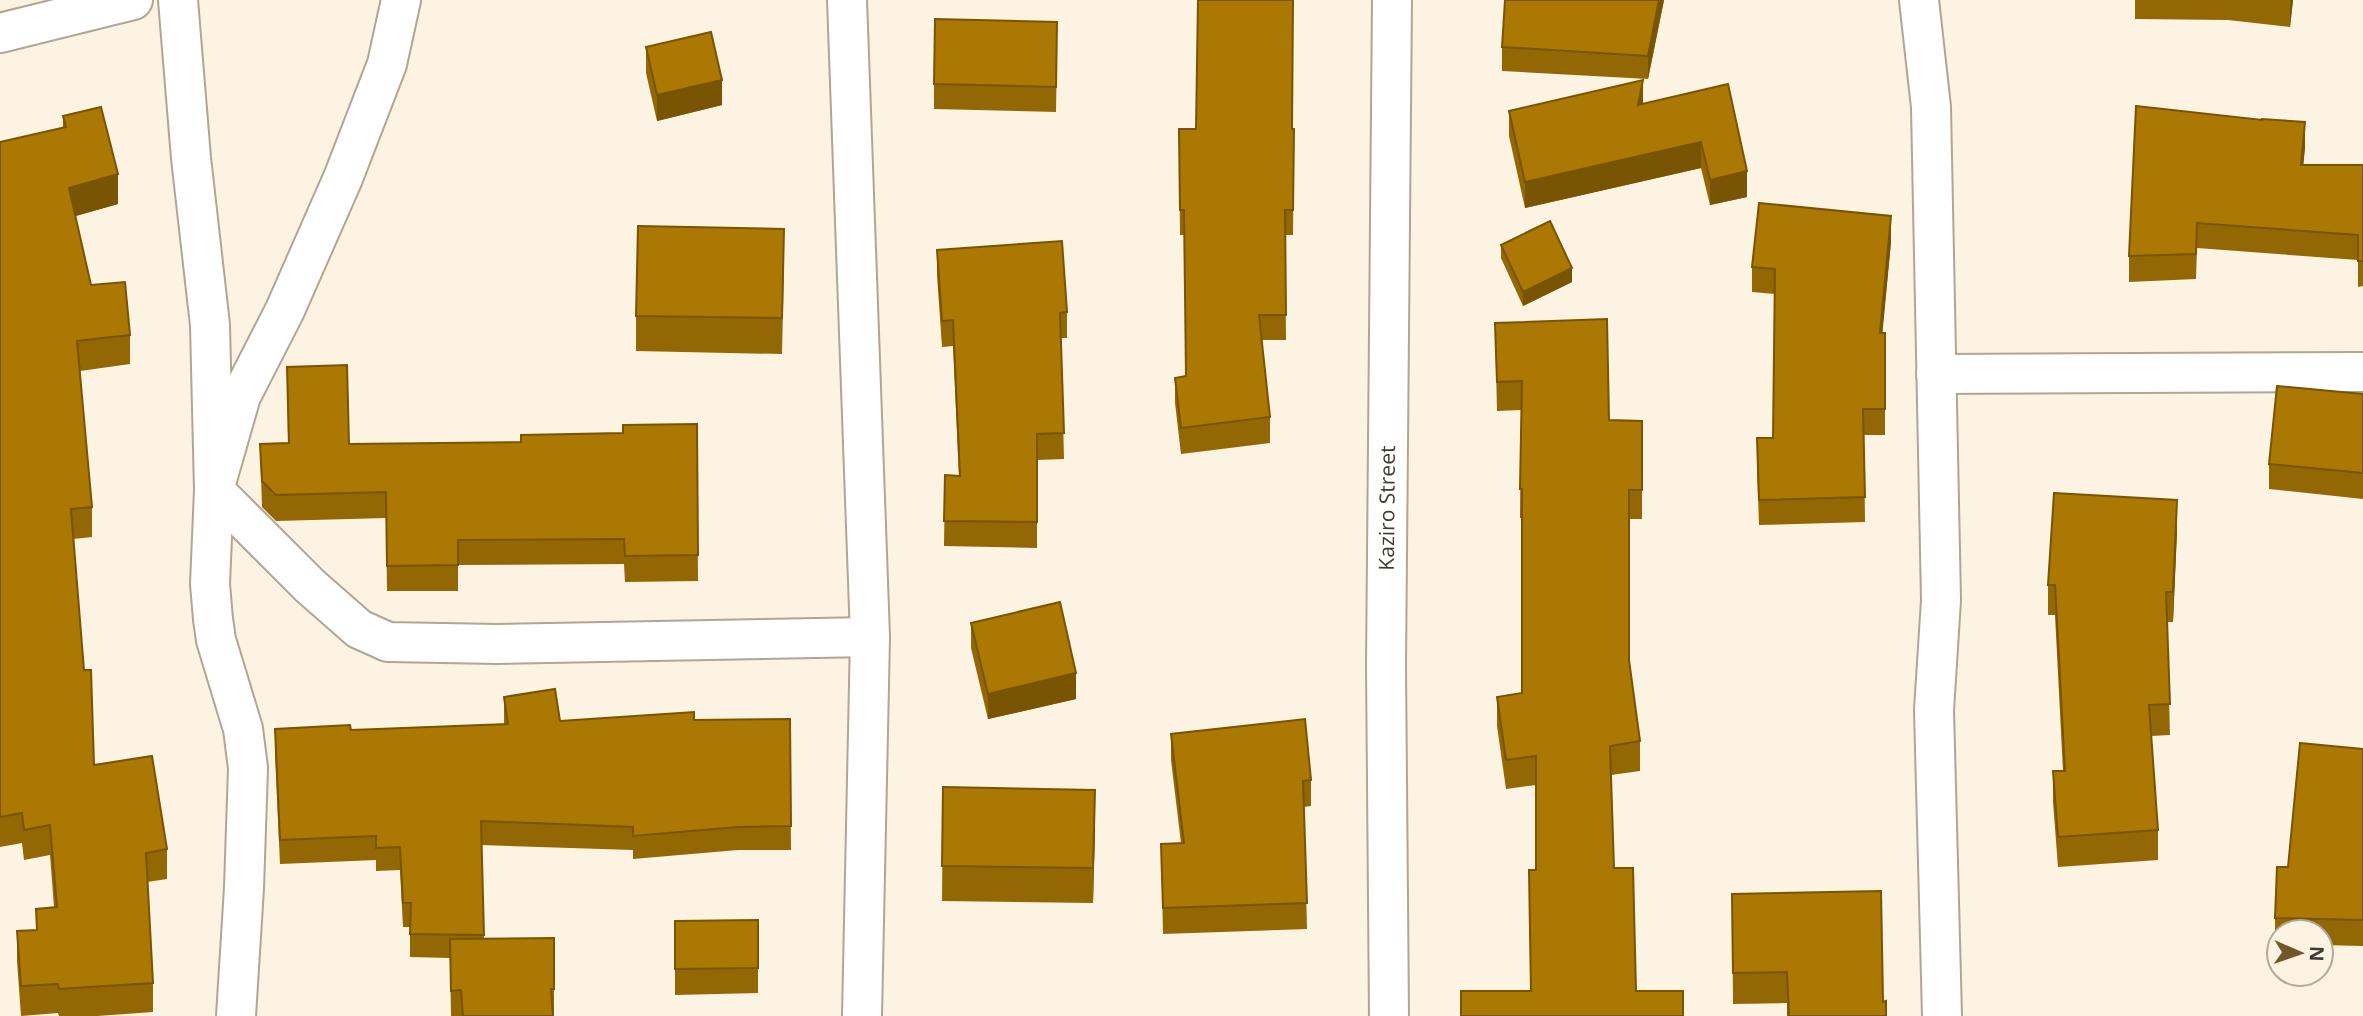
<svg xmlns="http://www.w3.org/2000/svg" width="2363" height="1016" viewBox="0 0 2363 1016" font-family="'Open Sans',sans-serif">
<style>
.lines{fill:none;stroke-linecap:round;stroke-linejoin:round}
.minor-casing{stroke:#b1a593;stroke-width:42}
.minor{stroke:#fff;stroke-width:38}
.wall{fill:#936703}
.shaded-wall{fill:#785403}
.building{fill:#ab7804;stroke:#785403;stroke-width:2}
.labels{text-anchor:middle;stroke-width:7;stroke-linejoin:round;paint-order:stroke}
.street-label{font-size:21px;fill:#3f3a33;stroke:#fdf3e3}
</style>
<rect width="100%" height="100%" fill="#fdf3e3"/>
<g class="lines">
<!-- minor casing -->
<g class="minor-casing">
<g id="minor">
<path d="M 178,0 L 191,158 L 210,325 L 214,490 L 310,586 L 359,629 L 388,642 L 497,644 L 870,637"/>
<path d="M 847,0 L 870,637 L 862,1016"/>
<path d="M 1919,0 L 1931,107 L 1941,600 L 1934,710 L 1942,1016"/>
<path d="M 0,33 L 133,0"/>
<path d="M 1936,374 L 2363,372"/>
<path d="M 236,1016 L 244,888 L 248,768 L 243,729 L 216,640 L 213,619 L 210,584 L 214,490 L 241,396 L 285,310 L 343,178 L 387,64 L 401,0"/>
<path id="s1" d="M 1389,1016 L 1386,665 L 1392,0"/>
</g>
</g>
<!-- minor -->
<use href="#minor" class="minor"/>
</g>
<!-- wall -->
<path class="wall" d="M 1664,0 L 1648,79 L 1502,71 L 1502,47 Z
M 2135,0 L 2293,0 L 2290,27 L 2228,20 L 2135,19 Z
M 646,47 L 722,105 L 657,121 L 646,73 Z
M 1057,48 L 1056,112 L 934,109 L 934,84 Z
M 1728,84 L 1747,197 L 1710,205 L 1701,168 L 1525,208 L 1509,136 L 1509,111 L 1643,104 Z
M 63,116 L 118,204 L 75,216 L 91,285 L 130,335 L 130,364 L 80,371 L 92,507 L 92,537 L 73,539 L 84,670 L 94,765 L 167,849 L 167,879 L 147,882 L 153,983 L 153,1012 L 97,1016 L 59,1016 L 58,1013 L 21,1016 L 17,961 L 17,931 L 36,930 L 36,909 L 54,907 L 50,855 L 24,860 L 22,843 L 0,847 L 0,142 L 63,128 Z
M 1179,129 L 1294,129 L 1293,235 L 1285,235 L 1286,340 L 1262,340 L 1270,417 L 1270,443 L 1181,454 L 1175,403 L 1175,378 L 1186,376 L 1184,235 L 1180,235 Z
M 2305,147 L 2303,165 L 2363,165 L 2363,286 L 2358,287 L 2358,260 L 2197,248 L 2196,279 L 2129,282 L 2129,256 Z
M 1891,242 L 1882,333 L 1885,333 L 1885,435 L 1864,435 L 1865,522 L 1759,525 L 1757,464 L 1773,438 L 1775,294 L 1752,292 L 1752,267 Z
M 1501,245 L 1572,282 L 1523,306 L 1501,258 Z
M 937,250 L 1067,312 L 1067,338 L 1061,338 L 1064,459 L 1037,460 L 1037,548 L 944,546 L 945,475 L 959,476 L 953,346 L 942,347 L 937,275 Z
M 784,264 L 782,354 L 636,351 L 636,316 Z
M 1495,323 L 1609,420 L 1642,421 L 1642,519 L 1629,519 L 1629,660 L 1640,741 L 1640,771 L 1611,775 L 1531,991 L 1529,870 L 1536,870 L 1536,785 L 1506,789 L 1497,726 L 1497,697 L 1522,693 L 1522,518 L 1520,518 L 1521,410 L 1497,411 Z
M 287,367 L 349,444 L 521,442 L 623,433 L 697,424 L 698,581 L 625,582 L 624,564 L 458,565 L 458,591 L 387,591 L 386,518 L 276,521 L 262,507 L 260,444 L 288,443 Z
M 2363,394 L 2363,499 L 2269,489 L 2269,464 Z
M 2177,531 L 2173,622 L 2167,622 L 2170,735 L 2151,736 L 2158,830 L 2158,860 L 2058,867 L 2053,802 L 2053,771 L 2063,771 L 2055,615 L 2048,615 L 2048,585 Z
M 971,623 L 1076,699 L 988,719 L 971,648 Z
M 504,697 L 560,721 L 790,719 L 791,850 L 738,850 L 633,859 L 633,850 L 481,845 L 484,939 L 554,938 L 554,1015 L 553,1016 L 451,1016 L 450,958 L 410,957 L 410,927 L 403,927 L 400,870 L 376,871 L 376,860 L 280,864 L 275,752 L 275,729 L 351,730 L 504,724 Z
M 1171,734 L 1311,780 L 1311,806 L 1304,807 L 1307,929 L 1163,934 L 1161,844 L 1181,843 L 1171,760 Z
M 2363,749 L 2363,946 L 2321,945 L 2321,932 L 2279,932 L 2279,944 L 2275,943 L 2275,918 L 2288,867 Z
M 943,787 L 1095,825 L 1093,903 L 942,901 Z
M 1732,894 L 1883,1002 L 1886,1016 L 1787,1016 L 1787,1003 L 1733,1004 Z
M 758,920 L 758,993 L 675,995 L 675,921 Z"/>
<!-- shaded-wall -->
<path class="shaded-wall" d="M 1659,0 L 1664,0 L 1648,79 L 1648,56 Z
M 2290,0 L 2293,0 L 2290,27 Z
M 722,80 L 722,105 L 657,121 L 657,95 Z
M 1643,80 L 1643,106 L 1638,105 Z
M 2305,122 L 2305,147 L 2301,191 L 2301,165 Z
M 1701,142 L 1701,168 L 1525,208 L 1525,182 Z
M 1747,171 L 1747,197 L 1710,205 L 1710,180 Z
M 118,174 L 118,204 L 69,218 L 69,188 Z
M 1891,216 L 1891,242 L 1880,359 L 1880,333 Z
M 1572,268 L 1572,282 L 1523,306 L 1523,292 Z
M 2177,500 L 2177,531 L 2173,622 L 2173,592 Z
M 1076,673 L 1076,699 L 988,719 L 988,694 Z
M 1095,790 L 1095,825 L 1093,903 L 1093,868 Z"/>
<!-- building -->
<path class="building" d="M 1198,0 L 1293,0 L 1292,129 L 1294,129 L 1293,210 L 1285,210 L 1286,315 L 1259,315 L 1270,417 L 1181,428 L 1175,378 L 1186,376 L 1184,210 L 1180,210 L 1179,129 L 1196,129 Z
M 1505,0 L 1659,0 L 1648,56 L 1502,47 Z
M 935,19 L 1057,22 L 1056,87 L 934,84 Z
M 711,32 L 722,80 L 657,95 L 646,47 Z
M 1643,80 L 1638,105 L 1728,84 L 1747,171 L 1710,180 L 1701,142 L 1525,182 L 1509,111 Z
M 2136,106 L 2262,120 L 2262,119 L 2305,122 L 2301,165 L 2363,165 L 2363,261 L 2358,261 L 2358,235 L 2197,223 L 2196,254 L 2129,256 Z
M 101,107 L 118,174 L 69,188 L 91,285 L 125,282 L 130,335 L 77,341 L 92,507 L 71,509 L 84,670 L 91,670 L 94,765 L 152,756 L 167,849 L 146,853 L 153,983 L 59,989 L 58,984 L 21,986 L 17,931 L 37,930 L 36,909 L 57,907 L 50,825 L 24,830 L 22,813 L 0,817 L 0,142 L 66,127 L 63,116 Z
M 1759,203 L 1891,216 L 1880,333 L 1885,333 L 1885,409 L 1863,409 L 1865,497 L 1759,500 L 1757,438 L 1773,438 L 1775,269 L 1752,267 Z
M 1550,221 L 1572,268 L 1523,292 L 1501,245 Z
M 638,226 L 784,229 L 782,318 L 636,316 Z
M 1062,241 L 1067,312 L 1060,313 L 1064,433 L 1037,434 L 1037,522 L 944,521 L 945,475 L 960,476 L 953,320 L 942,321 L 937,250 Z
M 1607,319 L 1609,420 L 1642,421 L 1642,490 L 1629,490 L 1629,660 L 1640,741 L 1610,746 L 1614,868 L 1633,868 L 1636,991 L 1683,991 L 1683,1016 L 1461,1016 L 1461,991 L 1531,991 L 1529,870 L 1536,870 L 1536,756 L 1506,760 L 1497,697 L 1522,693 L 1522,489 L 1520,489 L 1522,381 L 1497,382 L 1495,323 Z
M 347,365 L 349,444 L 521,442 L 521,435 L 623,433 L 623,425 L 697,424 L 698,555 L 625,556 L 624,539 L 458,540 L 458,565 L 387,566 L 386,492 L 276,495 L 262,481 L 260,444 L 289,443 L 287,367 Z
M 2277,386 L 2363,394 L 2363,473 L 2269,464 Z
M 2054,493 L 2177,500 L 2173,592 L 2166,592 L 2170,704 L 2149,705 L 2158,830 L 2058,837 L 2053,771 L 2065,771 L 2055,585 L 2048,585 Z
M 1060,602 L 1076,673 L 988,694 L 971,623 Z
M 555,689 L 560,721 L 694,712 L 694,720 L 790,719 L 791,826 L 738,827 L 633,836 L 633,827 L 481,821 L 484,935 L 410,934 L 411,903 L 403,903 L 400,847 L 376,848 L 376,836 L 280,840 L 275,729 L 350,725 L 351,730 L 508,724 L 504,697 Z
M 1305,719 L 1311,780 L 1303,781 L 1307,903 L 1163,908 L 1161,844 L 1184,843 L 1171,734 Z
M 2300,743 L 2363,749 L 2363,920 L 2275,918 L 2277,867 L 2288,867 Z
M 943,787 L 1095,790 L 1093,868 L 942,866 Z
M 1881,891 L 1883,1002 L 1886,1001 L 1886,1016 L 1789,1016 L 1787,972 L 1733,973 L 1732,894 Z
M 758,920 L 758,968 L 675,969 L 675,921 Z
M 554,938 L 554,989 L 551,989 L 553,1016 L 463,1016 L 461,990 L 451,991 L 450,939 Z"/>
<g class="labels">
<!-- street labels -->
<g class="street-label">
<text dy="7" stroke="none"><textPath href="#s1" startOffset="508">Kaziro Street</textPath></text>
</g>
</g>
<!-- north arrow -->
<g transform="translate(2300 953) rotate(92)"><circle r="33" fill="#fdf3e3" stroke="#b1a99d" stroke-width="2"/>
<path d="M0-5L12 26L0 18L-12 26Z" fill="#725729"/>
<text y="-10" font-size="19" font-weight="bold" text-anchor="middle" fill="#3f3a33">N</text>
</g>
</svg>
